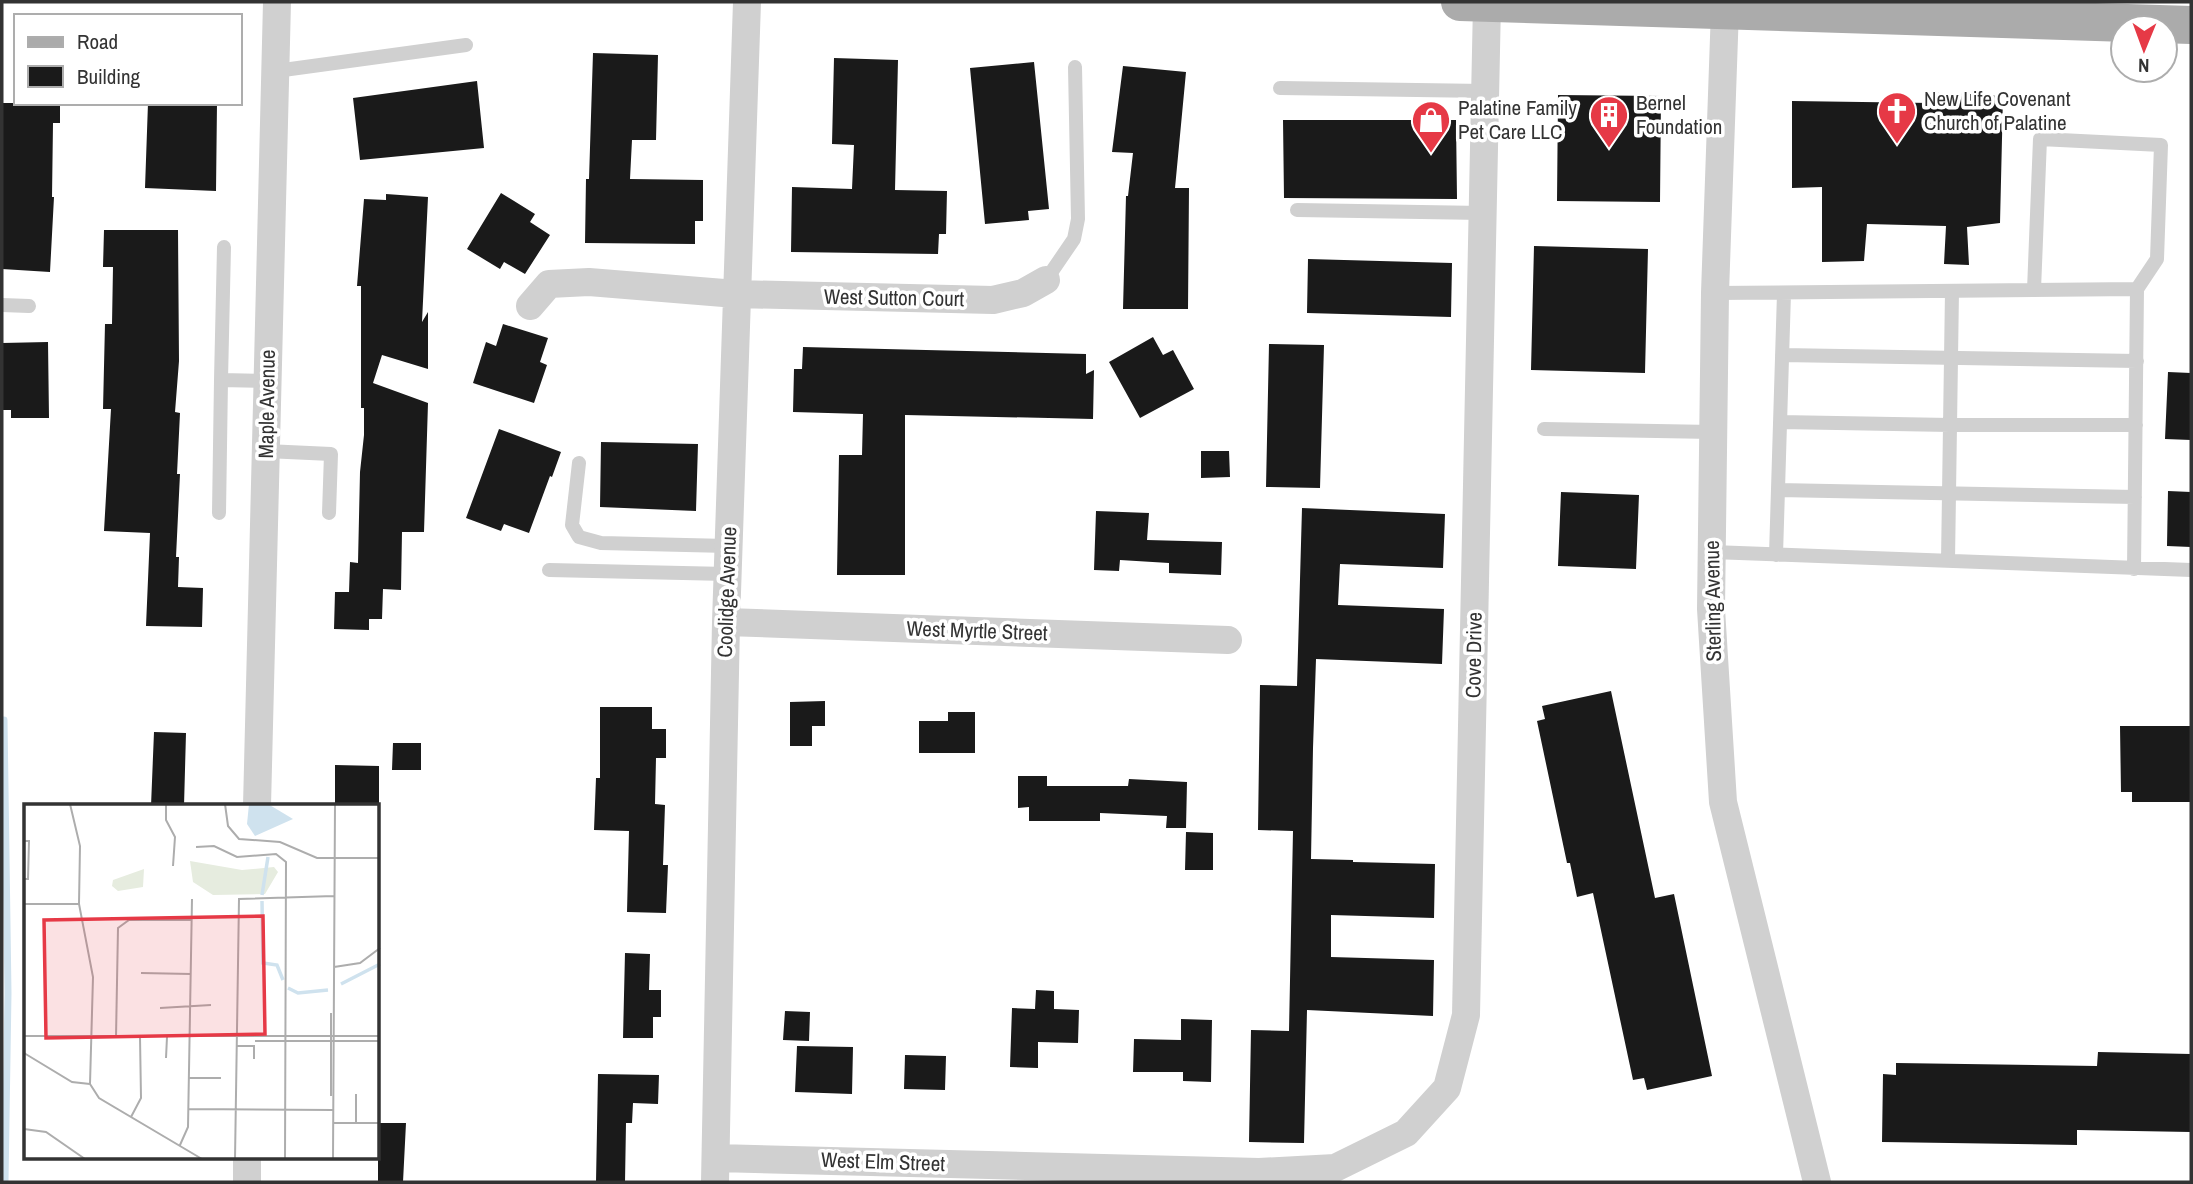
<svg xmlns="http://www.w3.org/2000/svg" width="2193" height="1184" viewBox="0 0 2193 1184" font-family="'Archivo Narrow',sans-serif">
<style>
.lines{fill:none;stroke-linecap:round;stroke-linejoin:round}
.stream{stroke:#cfe2ee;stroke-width:7}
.building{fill:#1a1a1a}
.service{stroke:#d0d0d0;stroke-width:14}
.minor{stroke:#d0d0d0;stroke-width:28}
.primary{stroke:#ababab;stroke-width:38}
.labels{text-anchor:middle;stroke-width:7;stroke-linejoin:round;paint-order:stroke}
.poi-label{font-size:21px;fill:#333;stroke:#fff;text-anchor:start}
.street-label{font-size:21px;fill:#333;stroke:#fff}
.inset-river{fill:none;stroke:#cfe2ee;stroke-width:3.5}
.inset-road{fill:none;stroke:#adadad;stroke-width:2}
.view{fill:#e63946;fill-opacity:0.15;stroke:#e63946;stroke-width:3.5}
.inset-edge{fill:none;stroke:#333;stroke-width:3.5}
</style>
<rect width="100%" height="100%" fill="#fff"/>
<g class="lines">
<!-- stream -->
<path class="stream" d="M 2,720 L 4,720 L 8,993 L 5,1182"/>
</g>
<!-- building -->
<path class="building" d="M 593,53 L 658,55 L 656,140 L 632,140 L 630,179 L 703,180 L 703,221 L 695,221 L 695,244 L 585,243 L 586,179 L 589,179 Z
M 834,58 L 898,60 L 895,190 L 947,191 L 946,234 L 939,234 L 938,254 L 791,252 L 792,187 L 852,189 L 854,145 L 832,144 Z
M 1034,62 L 1049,209 L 1028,211 L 1029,220 L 985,224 L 970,68 Z
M 1123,66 L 1186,72 L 1175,188 L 1189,188 L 1188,309 L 1123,309 L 1126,196 L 1128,196 L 1133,153 L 1112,152 Z
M 477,81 L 484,148 L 360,160 L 353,98 Z
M 1933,92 L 2003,96 L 2000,223 L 1967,227 L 1969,265 L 1944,264 L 1946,226 L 1867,224 L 1864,261 L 1822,262 L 1822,187 L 1792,188 L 1792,101 L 1932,103 Z
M 1558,95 L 1661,96 L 1660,202 L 1557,201 Z
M 2,103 L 60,103 L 60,123 L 53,123 L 52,197 L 54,197 L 50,272 L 2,269 Z
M 148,103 L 217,103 L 216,191 L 145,188 Z
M 1283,120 L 1456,120 L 1457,199 L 1284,198 Z
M 501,193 L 535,214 L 530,222 L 550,235 L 525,274 L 504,262 L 500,269 L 467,249 Z
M 386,194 L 428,197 L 422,322 L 428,312 L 428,369 L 382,355 L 373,383 L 428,403 L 424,532 L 402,532 L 401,590 L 383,589 L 382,619 L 369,619 L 369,630 L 334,629 L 335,592 L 349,592 L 350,562 L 358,563 L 360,472 L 364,435 L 364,408 L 361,408 L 361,286 L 357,286 L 364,199 L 386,200 Z
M 104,230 L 178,230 L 179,361 L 175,412 L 180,413 L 177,474 L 180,474 L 176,557 L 179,557 L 178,587 L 203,588 L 202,627 L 146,626 L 150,533 L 104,531 L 111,409 L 103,409 L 105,324 L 112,324 L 113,267 L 103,267 Z
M 1534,246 L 1648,249 L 1645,373 L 1531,370 Z
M 1308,259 L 1452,263 L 1451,317 L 1307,313 Z
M 503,324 L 548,338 L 540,362 L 547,365 L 534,403 L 473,383 L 486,342 L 496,346 Z
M 1153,337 L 1163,355 L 1173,350 L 1194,389 L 1140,418 L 1109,362 Z
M 48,342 L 49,418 L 11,418 L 11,410 L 2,410 L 2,343 Z
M 1269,344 L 1324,345 L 1320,488 L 1266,487 Z
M 803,347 L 1086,354 L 1086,374 L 1094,370 L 1093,419 L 905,415 L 905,575 L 837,575 L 839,455 L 862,455 L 863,414 L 793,412 L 794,369 L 802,369 Z
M 2168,372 L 2191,373 L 2191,440 L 2165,439 Z
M 499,429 L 561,452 L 552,477 L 550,476 L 529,533 L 504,524 L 501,531 L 466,518 Z
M 601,442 L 698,444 L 696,511 L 600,507 Z
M 1201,451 L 1229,451 L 1230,477 L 1201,478 Z
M 2168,491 L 2191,492 L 2191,547 L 2167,546 Z
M 1561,492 L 1639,495 L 1636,569 L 1558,566 Z
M 1302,508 L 1445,514 L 1443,568 L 1340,564 L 1338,605 L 1444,609 L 1442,664 L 1316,659 L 1313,748 L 1311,859 L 1353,860 L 1353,862 L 1435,864 L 1434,918 L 1331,915 L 1331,957 L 1434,960 L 1433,1016 L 1307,1010 L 1304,1143 L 1249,1142 L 1251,1030 L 1289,1031 L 1293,831 L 1258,830 L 1260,685 L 1297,686 Z
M 1096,511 L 1149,513 L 1147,540 L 1222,542 L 1221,575 L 1169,573 L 1169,563 L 1120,560 L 1119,571 L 1094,570 Z
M 1611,691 L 1655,898 L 1674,894 L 1712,1076 L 1647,1090 L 1644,1078 L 1633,1080 L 1593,893 L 1577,897 L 1570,863 L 1567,863 L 1537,721 L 1545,719 L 1542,706 Z
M 825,701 L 825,726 L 812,726 L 812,746 L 790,746 L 790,702 Z
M 600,707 L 652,707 L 652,729 L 666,729 L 666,758 L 656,758 L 655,804 L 665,805 L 663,865 L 668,865 L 666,913 L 627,912 L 629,831 L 594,830 L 596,778 L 600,778 Z
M 948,712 L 975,712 L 975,753 L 919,753 L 919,721 L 948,721 Z
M 2120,726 L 2191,726 L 2191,802 L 2132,802 L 2132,792 L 2121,792 Z
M 154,732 L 186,733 L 184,806 L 151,806 Z
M 393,743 L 421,743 L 421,770 L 392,770 Z
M 335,765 L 379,766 L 379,803 L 335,803 Z
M 1018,776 L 1047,776 L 1047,786 L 1128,786 L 1129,779 L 1187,782 L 1186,828 L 1166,828 L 1167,816 L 1100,813 L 1100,821 L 1029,821 L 1029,807 L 1018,808 Z
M 1186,832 L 1213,833 L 1213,870 L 1185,870 Z
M 625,953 L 650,954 L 649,990 L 661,990 L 661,1017 L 653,1017 L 653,1038 L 623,1038 Z
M 1036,990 L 1054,991 L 1054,1009 L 1079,1010 L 1078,1043 L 1038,1042 L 1038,1068 L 1010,1067 L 1012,1008 L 1035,1009 Z
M 785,1011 L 810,1012 L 809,1041 L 783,1040 Z
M 1181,1019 L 1212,1020 L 1211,1082 L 1183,1081 L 1183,1072 L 1133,1072 L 1134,1039 L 1181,1040 Z
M 797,1046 L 853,1047 L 852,1094 L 795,1092 Z
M 2098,1052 L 2191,1054 L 2191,1132 L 2077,1130 L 2077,1145 L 1882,1142 L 1883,1074 L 1896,1075 L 1896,1063 L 2097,1066 Z
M 905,1055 L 946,1056 L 945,1090 L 904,1089 Z
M 598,1074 L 659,1075 L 658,1104 L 633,1103 L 632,1123 L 626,1123 L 625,1182 L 596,1182 Z
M 378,1123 L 406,1123 L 403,1182 L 378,1182 Z"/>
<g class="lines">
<!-- service -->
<path class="service" d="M 276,71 L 466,45
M 1280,88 L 1485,91
M 1297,210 L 1483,213
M 1046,280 L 1074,239 L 1078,219 L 1075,67
M 2034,290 L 2040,139 L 2161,145 L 2157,259 L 2137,289
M 1715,293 L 2137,289 L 2134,569
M 2,305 L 29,306
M 1782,355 L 2137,361
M 221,380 L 224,247
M 1780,422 L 1950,425 L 2136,425
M 1544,429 L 1713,432
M 266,451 L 331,454 L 329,513
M 579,463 L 572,525 L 579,537 L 601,543 L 728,546
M 1778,490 L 2135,497
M 219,513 L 221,380 L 268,381
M 1712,552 L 2191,570
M 1776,555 L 1784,293
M 1948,561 L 1952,291
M 549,570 L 727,574"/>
<!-- minor -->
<path class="minor" d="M 1725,9 L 1715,293 L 1711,609 L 1723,802 L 1817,1182
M 530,306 L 549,284 L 589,282 L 736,294 L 993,300 L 1023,293 L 1046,280
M 726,622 L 1228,640
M 257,806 L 277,2
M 717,1158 L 1259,1172 L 1335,1168 L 1406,1133 L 1447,1088 L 1466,1015 L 1487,3
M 247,1182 L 247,1158
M 715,1182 L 726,622 L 747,2"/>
<!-- primary -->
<path class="primary" d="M 1460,2 L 2191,25"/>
</g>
<!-- icons -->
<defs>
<g id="church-pin" transform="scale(2.0125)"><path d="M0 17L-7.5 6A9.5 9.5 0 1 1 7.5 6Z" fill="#e63946" stroke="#fff"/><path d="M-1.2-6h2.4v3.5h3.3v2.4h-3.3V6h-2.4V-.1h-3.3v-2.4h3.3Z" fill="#fff"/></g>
<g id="building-pin" transform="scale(2.0125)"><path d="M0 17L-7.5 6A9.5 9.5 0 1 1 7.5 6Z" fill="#e63946" stroke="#fff"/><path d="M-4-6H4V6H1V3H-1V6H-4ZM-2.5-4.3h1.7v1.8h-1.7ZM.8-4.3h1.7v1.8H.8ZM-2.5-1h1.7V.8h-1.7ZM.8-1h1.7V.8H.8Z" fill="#fff"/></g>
<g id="shop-pin" transform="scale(2.0125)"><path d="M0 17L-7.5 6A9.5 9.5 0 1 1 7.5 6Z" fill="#e63946" stroke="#fff"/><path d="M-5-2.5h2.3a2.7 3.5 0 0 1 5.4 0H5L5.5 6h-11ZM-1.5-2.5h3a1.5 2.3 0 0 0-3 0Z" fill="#fff"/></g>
</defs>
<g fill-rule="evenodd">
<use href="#church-pin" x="1897" y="111"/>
<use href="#building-pin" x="1609" y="115"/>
<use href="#shop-pin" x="1431" y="120"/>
</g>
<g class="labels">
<!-- poi labels -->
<g class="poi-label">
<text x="1924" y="106">New Life Covenant<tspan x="1924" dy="24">Church of Palatine</tspan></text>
<text x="1636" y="110">Bernel<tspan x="1636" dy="24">Foundation</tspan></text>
<text x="1458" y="115">Palatine Family<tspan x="1458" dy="24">Pet Care LLC</tspan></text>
</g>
<!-- street labels -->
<g class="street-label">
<text transform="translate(894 298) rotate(1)" y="7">West Sutton Court</text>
<text transform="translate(267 404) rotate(-89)" y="7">Maple Avenue</text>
<text transform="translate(727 592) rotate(-88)" y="7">Coolidge Avenue</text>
<text transform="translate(1713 601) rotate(-91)" y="7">Sterling Avenue</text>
<text transform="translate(977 631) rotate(2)" y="7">West Myrtle Street</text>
<text transform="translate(1474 655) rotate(-89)" y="7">Cove Drive</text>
<text transform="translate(883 1162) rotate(2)" y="7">West Elm Street</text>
</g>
</g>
<!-- overview -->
<g transform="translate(24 804)">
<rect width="355" height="355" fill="#fff"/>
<path d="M 166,57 L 218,66 L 250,63 L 254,68 L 241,90 L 189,91 L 169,78 ZM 120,65 L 119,83 L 94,87 L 88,82 L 89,76 Z" fill="#e6ecdf"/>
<path d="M 225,0 L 244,0 L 269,15 L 231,32 L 223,20 Z" fill="#cfe2ee"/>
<path class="inset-river" d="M 238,91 L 244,53M 238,97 L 239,159 L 253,161 L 259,176M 317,180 L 356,160M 264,184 L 274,189 L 304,186"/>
<path class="inset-road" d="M 46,0 L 56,42 L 55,100 L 69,173 L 66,280 L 75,294 L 178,355M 142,0 L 142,16 L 151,33 L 149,62M 201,0 L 204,22 L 215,35 L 256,38 L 293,54 L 356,54M 0,37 L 5,37 L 4,75 L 0,75M 172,43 L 190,42 L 213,53 L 252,50 L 262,58 L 261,355M 0,100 L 55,100M 310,163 L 336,159 L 356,144M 117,169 L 167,170M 136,204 L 187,201M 307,209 L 307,292M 0,232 L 356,232M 92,233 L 94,124 L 105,116 L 167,116M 231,237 L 356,237M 213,242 L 230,242 L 230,255M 0,249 L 48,278 L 66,280M 142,254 L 143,233M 165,274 L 197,274M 165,305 L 309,306M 107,313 L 117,294 L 116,233M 309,319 L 356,319M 332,319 L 332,290M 0,325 L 22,328 L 61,355M 156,341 L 164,323 L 168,95M 211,355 L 215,95 L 310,92M 309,355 L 311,0"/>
<path class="view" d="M 239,112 L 241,230 L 22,234 L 20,116 Z"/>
<rect width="355" height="355" class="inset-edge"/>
</g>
<!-- border -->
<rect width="2193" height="1184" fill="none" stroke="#333333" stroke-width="7"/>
<!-- legend -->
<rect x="14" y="14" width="228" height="91" fill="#ffffff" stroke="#adadad" stroke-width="2"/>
<rect x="28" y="37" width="35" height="10" fill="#ababab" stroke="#adadad" stroke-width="2"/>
<text x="77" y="49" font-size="21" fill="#333333">Road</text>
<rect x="28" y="66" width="35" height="21" fill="#1a1a1a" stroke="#adadad" stroke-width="2"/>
<text x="77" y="84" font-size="21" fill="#333333">Building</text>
<!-- north arrow -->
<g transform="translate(2144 49) rotate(181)"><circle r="33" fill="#ffffff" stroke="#adadad" stroke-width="2"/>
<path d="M0-5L12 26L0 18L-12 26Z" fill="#e63946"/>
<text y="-10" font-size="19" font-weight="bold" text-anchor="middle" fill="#333333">N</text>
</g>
</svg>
